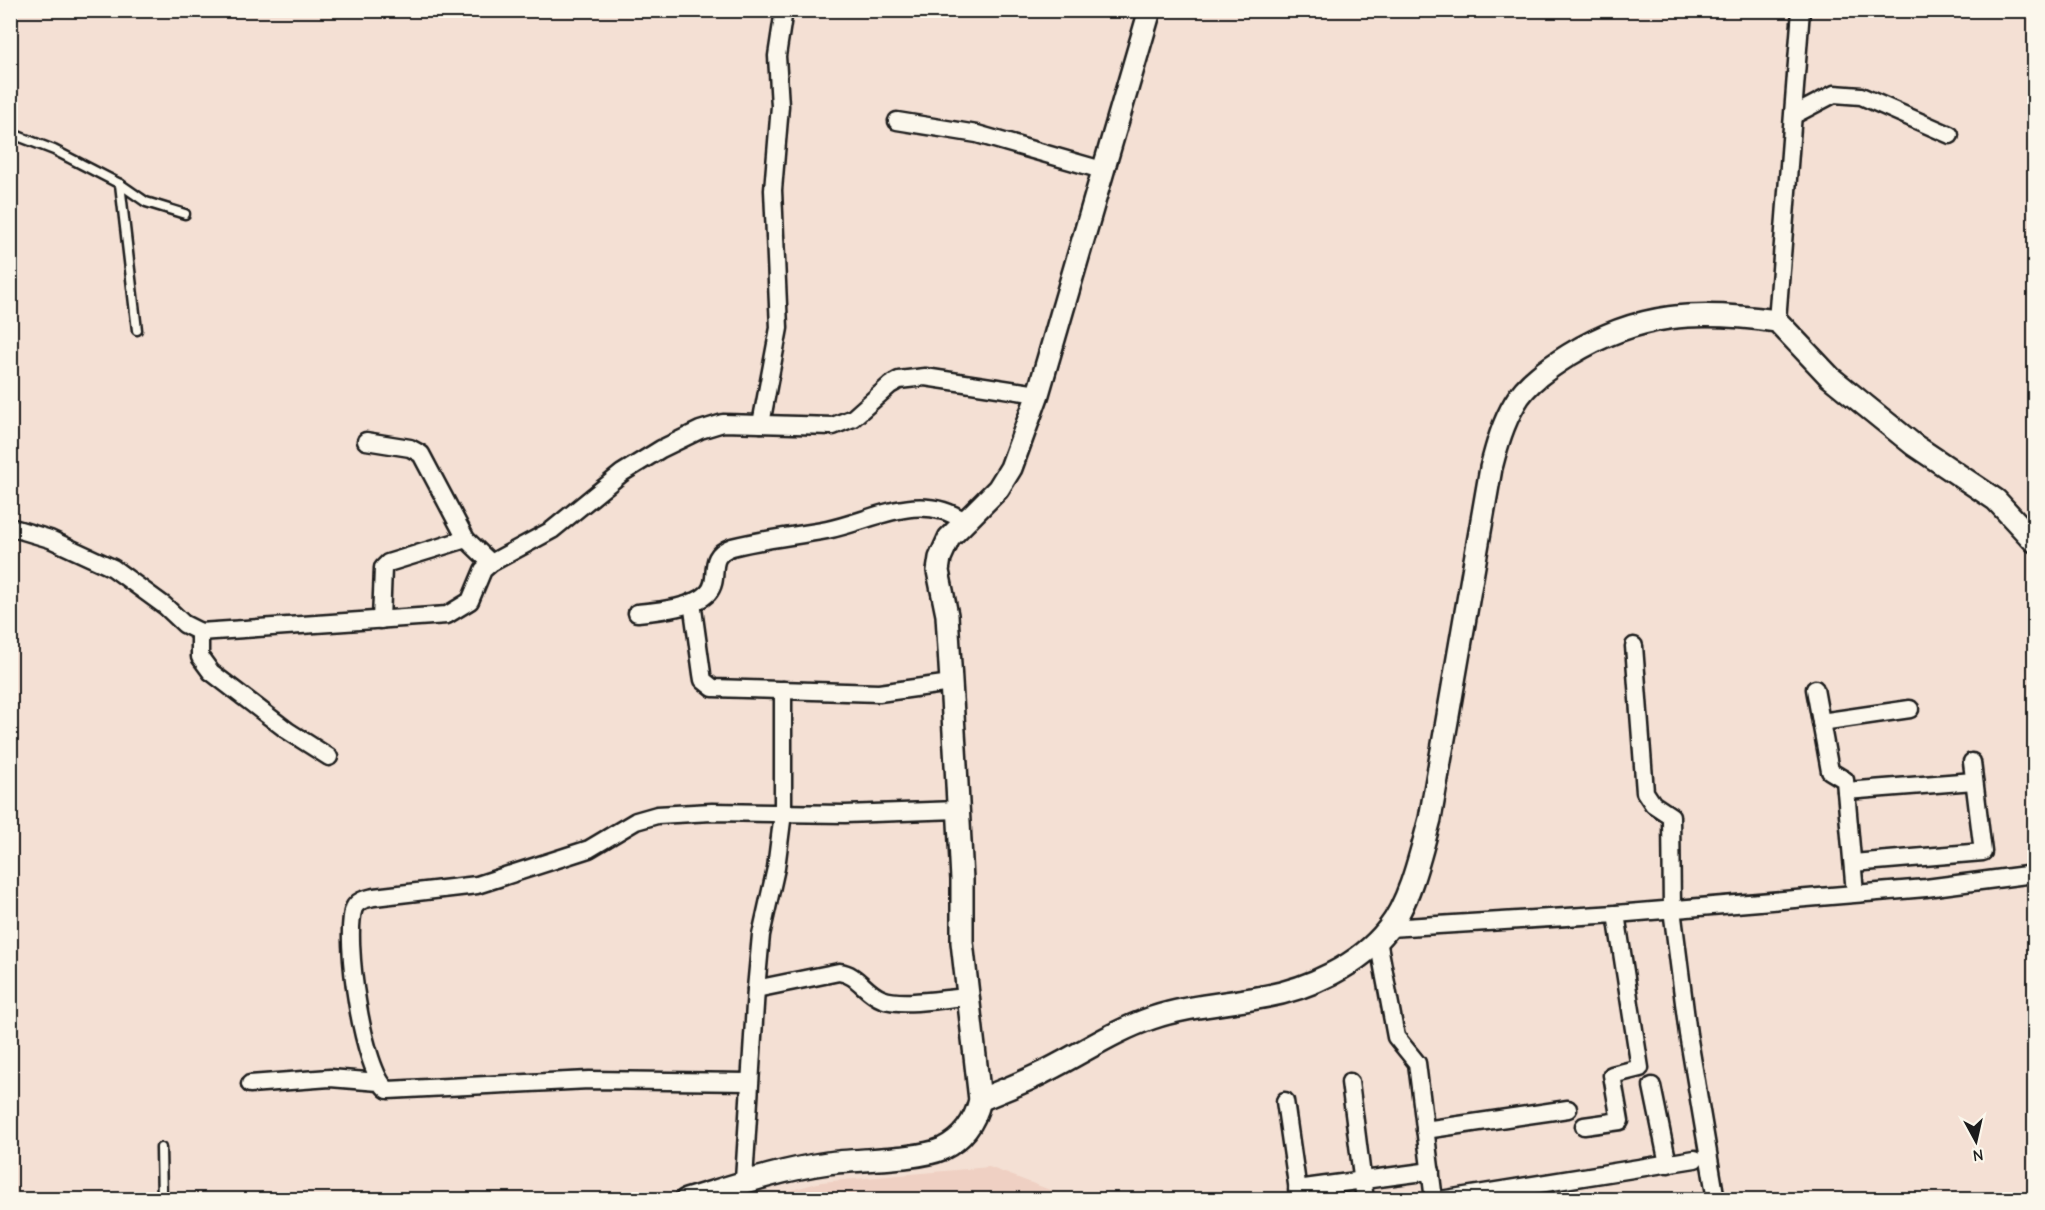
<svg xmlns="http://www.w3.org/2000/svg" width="2045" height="1210" viewBox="0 0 2045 1210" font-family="'Comic Neue',sans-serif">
<rect width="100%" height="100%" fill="#f4e0d4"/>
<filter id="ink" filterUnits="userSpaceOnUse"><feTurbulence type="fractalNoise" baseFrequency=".0167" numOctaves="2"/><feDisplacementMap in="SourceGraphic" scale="12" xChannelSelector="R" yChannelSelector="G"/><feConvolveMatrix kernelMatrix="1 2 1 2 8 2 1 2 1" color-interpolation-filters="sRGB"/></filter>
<g filter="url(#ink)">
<path fill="#efd0c3" d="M989 1167 1074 1199H759L821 1182Z"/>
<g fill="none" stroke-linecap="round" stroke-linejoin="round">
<g stroke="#1c1c1c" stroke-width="13">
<g id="service">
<path d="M10 133 54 150 120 184 137 330"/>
<path d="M120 184 146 202 185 214"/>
<path d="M161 1148 162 1200"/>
</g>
</g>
<g stroke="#1c1c1c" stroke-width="21">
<g id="minor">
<path d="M1794 115 1834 94 1861 96 1950 135"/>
<path d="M897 121 977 134 1102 170"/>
<path d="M1777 321 1801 10"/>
<path d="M761 424 779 328 773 190 780 106 777 56 784 10"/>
<path d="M366 441 410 448 421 454 466 539 491 563"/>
<path d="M10 527 50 539 113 568 165 606 184 624 200 632 447 615 470 601 483 570 491 563 552 530 622 473 661 449 700 430 723 423 833 426 853 418 890 385 899 380 925 377 1038 394"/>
<path d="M692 602 702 674 703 680 713 688 879 693 951 683"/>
<path d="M637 613C657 611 694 608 708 593 722 577 704 557 732 547 763 539 795 536 827 530 872 521 919 490 964 521"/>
<path d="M381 620 383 568 388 563 466 539"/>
<path d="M200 632V657L211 672 288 731 329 757"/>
<path d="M1634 646 1645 792 1653 804 1671 816 1672 909 1688 1034 1716 1200"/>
<path d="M1815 689 1830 771 1845 780 1855 893"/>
<path d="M783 690V813L776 868 761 935 756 989 839 972C858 974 865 993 882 999 903 1007 945 998 968 997"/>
<path d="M1821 722 1910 709"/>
<path d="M1846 791 1974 781"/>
<path d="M1853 863 1983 852 1972 762"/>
<path d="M1389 928 1616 914 1926 888 2034 874"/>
<path d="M1378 940 1396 1037 1417 1063 1434 1200"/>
<path d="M749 1082 589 1080 388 1090C363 1074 343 937 354 908 358 900 366 899 374 897L477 885 589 849 636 821 657 815 712 812 845 814 958 810"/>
<path d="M1350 1082 1365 1200"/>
<path d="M250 1084 330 1078 379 1082"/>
<path d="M1652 1086 1668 1164"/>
<path d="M1285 1101 1299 1198"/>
<path d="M1584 1126 1620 1121 1612 1075 1640 1068 1616 914"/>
<path d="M1425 1130 1568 1109"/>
<path d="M744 1180 756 989"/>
<path d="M1297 1189 1431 1171"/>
<path d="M1440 1200 1695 1159"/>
</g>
</g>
<g stroke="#1c1c1c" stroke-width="26">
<g id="tertiary">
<path d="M980 1100C1001 1091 1022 1083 1042 1073 1079 1055 1113 1031 1152 1018 1187 1006 1226 1004 1263 997 1308 989 1359 966 1388 929 1410 902 1421 852 1430 819L1491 468C1497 445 1503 423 1515 403 1526 383 1550 367 1569 355 1639 312 1698 310 1777 321L1830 377 1914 445 1996 500 2034 541"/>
<path d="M686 1200C733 1186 779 1170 828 1163 858 1159 917 1160 942 1149 963 1139 975 1121 980 1100L962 942V880L956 765 947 615 938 571 940 558 949 538 998 489 1011 468 1038 394 1150 10"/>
</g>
</g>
<use href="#service" stroke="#fbf7ec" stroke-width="8"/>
<use href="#minor" stroke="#fbf7ec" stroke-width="16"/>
<use href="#tertiary" stroke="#fbf7ec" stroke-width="21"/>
</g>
</g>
<rect width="2045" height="1210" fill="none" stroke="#fbf7ec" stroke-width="36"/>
<rect x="18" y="18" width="2009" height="1174" fill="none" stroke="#1c1c1c" stroke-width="2" filter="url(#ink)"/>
<g transform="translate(1976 1141) rotate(172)" stroke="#fbf7ec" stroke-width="4.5" paint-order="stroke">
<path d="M0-4.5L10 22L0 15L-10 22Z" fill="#1c1c1c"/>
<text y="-9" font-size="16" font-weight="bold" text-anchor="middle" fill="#1c1c1c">N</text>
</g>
</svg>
